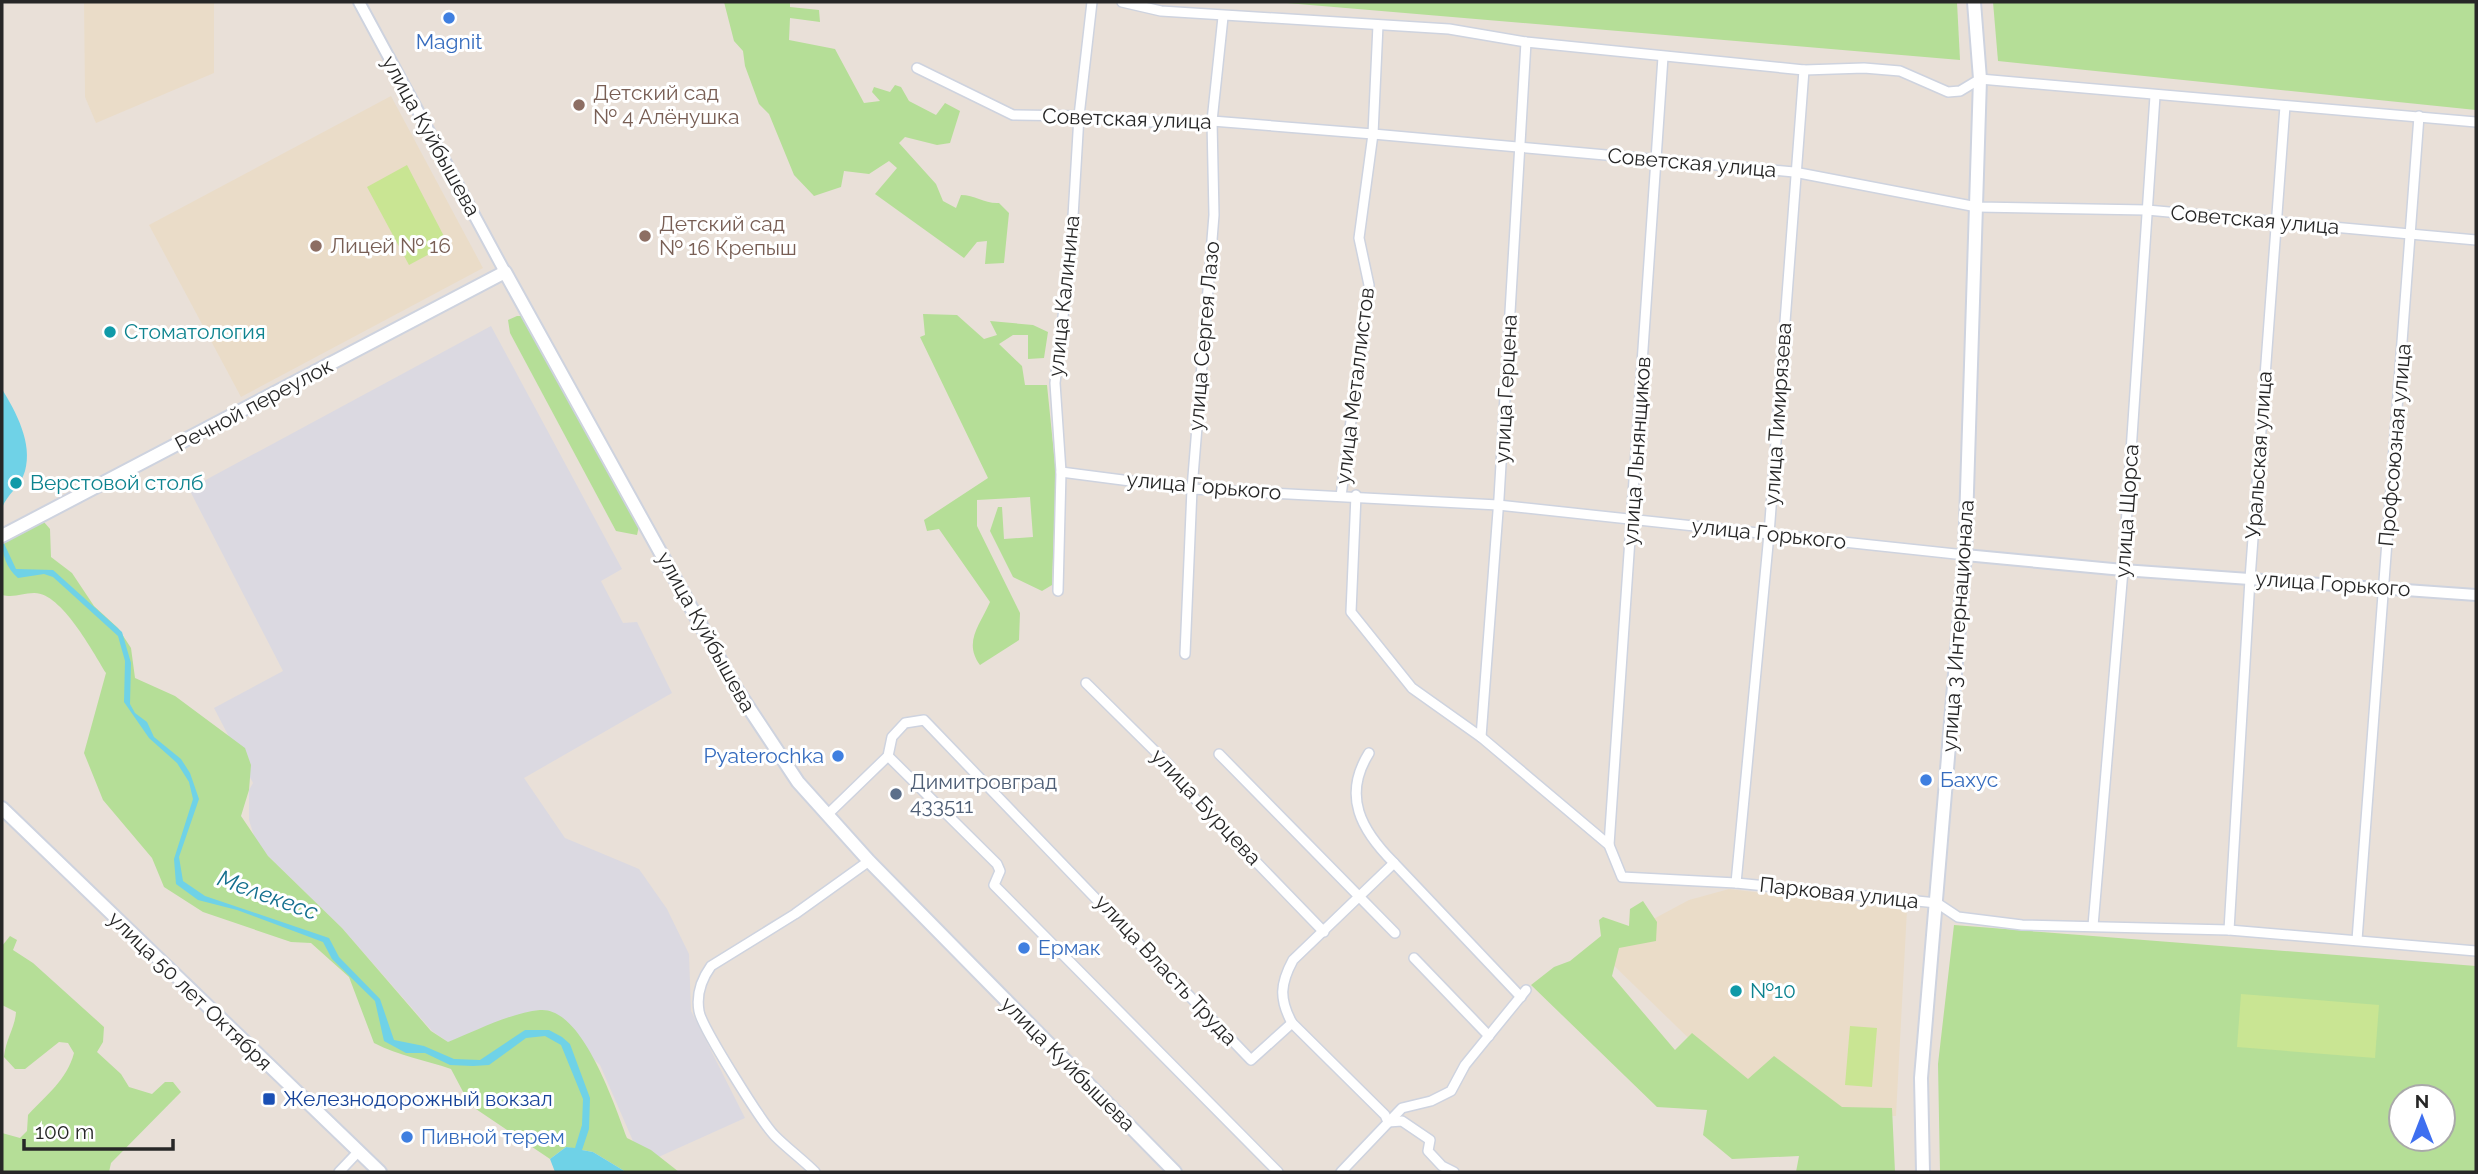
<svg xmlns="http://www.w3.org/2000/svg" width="2478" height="1174" viewBox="0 0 2478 1174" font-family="Raleway,sans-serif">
<rect width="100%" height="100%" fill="#e9e0d8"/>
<path fill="#dbd9e1" d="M491 326 622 569 601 581 623 623 637 622 672 693 524 778 565 838 639 869 667 909 689 954 691 1011 745 1118 643 1164 600 1065 540 1010 448 1042 432 1031 342 928 268 856 255 839 249 820V790L253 783 214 708 283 671 189 489Z"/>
<g fill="#eadcc8">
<path d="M84 2H214V73L96 123 85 97Z"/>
<path d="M391 96 483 268 241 397 149 225Z"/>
<path d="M1729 889 1907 910 1896 1116 1835 1114 1744 1092 1603 955 1631 931 1689 900Z"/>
</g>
<g fill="#b5de97" fill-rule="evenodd">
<path d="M724 2H790V7L819 10 820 22 790 18 789 40 835 49 864 103 880 101 872 92 874 87 890 92 895 85 901 87 909 101 936 115 945 103 960 111 950 143 937 145 905 137 899 143 936 184 943 201 956 208 961 195C975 195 985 204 999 203L1009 213 1004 263 985 264 987 241 977 242 964 258 875 194 897 168 889 161 869 174 844 171 841 187 814 196 794 175 769 114 759 104 745 66 743 51 734 41Z"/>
<path d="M1275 2H1957L1960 60Z"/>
<path d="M1993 2H2476V110L1998 61Z"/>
<path d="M923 314 957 315 984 339 997 335 990 321 1033 325 1048 332 1044 358 1028 359V335H1013L999 344 1022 366 1025 385H1047L1056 474 1052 585 1042 591 1013 577 990 531 998 507H1002L1004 539 1033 537 1030 497 977 500V526L1020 613 1019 640 980 665C963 642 980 625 990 602L939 529 927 531 924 520 988 478 920 337 925 335Z"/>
<path d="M517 316H521L639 526 637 535 616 531 510 333 508 320Z"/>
<path d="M44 522 50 529 51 557 72 573 94 606 118 628 131 648 135 678 175 696 245 748 251 765 249 790 241 816 268 856 342 928 431 1031 448 1042C476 1031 510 1013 540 1010 582 1006 615 1106 627 1138L651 1150 679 1172H626L593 1152 566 1147 550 1159 470 1105 451 1069C425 1060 399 1056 374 1043L349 977 311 943 291 942 203 912 164 887 152 858 103 800 84 753 106 673C93 652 61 592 34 593 22 593 15 598 2 595V538Z"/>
<path d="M1643 901 1657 922 1656 941 1619 948 1612 976 1675 1050 1692 1033 1748 1079 1774 1056 1842 1107 1892 1108 1895 1172H1796L1799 1156 1732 1159 1703 1135 1707 1110 1657 1107 1531 985 1554 967 1570 961 1601 936 1599 920 1603 917 1629 926 1630 909Z"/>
<path d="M1954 925 2476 966V1172H1940L1938 1064ZM2401 1097H2443V1139H2401Z"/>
<path d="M10 936 17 940 13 950 33 963 104 1027 103 1042 97 1052 121 1074 129 1087 152 1094 165 1082H173L181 1092 111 1163 109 1172H2V1133L20 1138 27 1131 28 1115C46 1095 67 1080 74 1053L68 1043 59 1042 25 1069H15L4 1057C6 1038 15 1028 16 1012L2 1005V946Z"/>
</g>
<g fill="#c9e593">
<path d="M407 165 448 244 409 265 367 187Z"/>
<path d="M2241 994 2379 1005 2375 1058 2237 1047Z"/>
<path d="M1850 1026 1877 1028 1872 1087 1845 1085Z"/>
</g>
<g fill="#6fd2e7">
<path d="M2 389C16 412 33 443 25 471 21 486 7 494 2 508Z"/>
<path d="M2 539 16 569 53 570 122 632 131 663 130 704 135 713 147 722 154 737 181 759 190 773 199 799 179 857 183 881 205 896 329 938 339 957 380 999 394 1040 424 1046 454 1059 480 1060 525 1030H549L562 1037 570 1044 590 1098 589 1129 582 1150 593 1152 626 1172H555L550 1159 566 1147 575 1148 582 1125 583 1099 561 1045 545 1036 526 1038 489 1065 473 1066 450 1065 425 1053H406L384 1041 375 1001 332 959 323 942 237 910 198 900 176 884 174 859 193 799 189 782 177 763 149 738 124 702 125 661 118 636 53 577 44 574 18 578C6 568 2 554 2 539Z"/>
</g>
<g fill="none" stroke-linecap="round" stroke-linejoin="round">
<g stroke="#ced3df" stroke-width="12">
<g id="minor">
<path d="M1122 2 1161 11 1449 29 1526 42 1804 70 1864 68 1900 71 1948 92 1960 91 1980 79 2476 122"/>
<path d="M917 68 1013 115 1079 116 1147 122 1212 121 1373 134 1794 172 1977 207 2147 210 2476 240"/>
<path d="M1061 472 1192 489 1498 505 1965 555"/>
<path d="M1356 495 1351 612 1412 688 1481 737 1609 845 1622 877 1736 883 1937 903 1958 917 2022 925 2229 930 2476 951"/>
<path d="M1341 496 1369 285 1359 238 1373 134 1378 25"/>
<path d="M1058 591 1061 472 1055 383 1071 250 1079 116 1092 2"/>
<path d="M1185 654 1192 489 1214 215 1212 121 1223 17"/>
<path d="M1086 683 1170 766 1173 776 1324 932"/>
<path d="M1481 737 1499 498 1526 42"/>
<path d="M1369 753C1342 796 1361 830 1394 863"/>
<path d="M1219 754 1395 933"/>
<path d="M888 756 997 864 1000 871 994 885 1278 1172"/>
<path d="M827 815 888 756 892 737 905 723 924 720 1251 1060 1292 1023 1385 1115 1388 1122 1402 1121 1430 1140 1428 1151 1442 1166 1454 1172"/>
<path d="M1609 845 1663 57"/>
<path d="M1736 883 1769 534 1804 70"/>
<path d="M2093 926 2123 570 2155 96"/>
<path d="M2229 930 2250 579 2285 106"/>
<path d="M2357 940 2419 116"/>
<path d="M1414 958 1489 1036"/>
<path d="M1292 1023C1279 999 1280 984 1293 960L1394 863 1521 997"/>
<path d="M339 1172 358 1152"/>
<path d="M815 1172C802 1159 788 1149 775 1136 762 1123 701 1026 699 1011 696 994 701 980 711 966L795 914 869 861"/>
<path d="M1341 1172 1402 1108 1431 1101 1451 1091 1465 1065 1526 990"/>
</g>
</g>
<g stroke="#ced3df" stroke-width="14">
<g id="tertiary">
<path d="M359 2 505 272"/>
<path d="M1965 555 2123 570 2476 595"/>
</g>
</g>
<g stroke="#ced3df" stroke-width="16">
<g id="secondary">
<path d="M2 536 505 272 735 687 798 782 869 861 1175 1172"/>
<path d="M2 808 380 1172"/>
<path d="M1923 1172 1921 1078 1965 555 1980 79 1974 2"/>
</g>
</g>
<use href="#minor" stroke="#fff" stroke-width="9"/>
<use href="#tertiary" stroke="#fff" stroke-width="10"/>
<use href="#secondary" stroke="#fff" stroke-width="12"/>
</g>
<g fill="#3f7fe0" stroke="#fff" stroke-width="2.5">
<circle cx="449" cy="18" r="7"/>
<circle cx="838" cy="756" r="7"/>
<circle cx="1926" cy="780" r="7"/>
<circle cx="1024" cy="948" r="7"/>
<circle cx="407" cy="1137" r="7"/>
</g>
<g fill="#8d6e63" stroke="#fff" stroke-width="2.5">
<circle cx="579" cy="105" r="7"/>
<circle cx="645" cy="236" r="7"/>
<circle cx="316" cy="246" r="7"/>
</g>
<g fill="#0f9aa8" stroke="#fff" stroke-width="2.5">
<circle cx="110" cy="332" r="7"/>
<circle cx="16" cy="483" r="7"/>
<circle cx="1736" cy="991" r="7"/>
</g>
<circle fill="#5c6f8a" stroke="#fff" stroke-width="2.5" cx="896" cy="794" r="7"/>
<rect fill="#1a4fb4" stroke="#fff" stroke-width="2.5" x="262" y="1092" width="14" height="14" rx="3.5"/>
<g text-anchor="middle" stroke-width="6" stroke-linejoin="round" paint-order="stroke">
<g font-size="21" fill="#366cbe" stroke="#fff" text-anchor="start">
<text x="449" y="49" text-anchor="middle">Magnit</text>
<text x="824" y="763" text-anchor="end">Pyaterochka</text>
<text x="1940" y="787">Бахус</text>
<text x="1038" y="955">Ермак</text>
<text x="421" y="1144">Пивной терем</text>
</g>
<g font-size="21" fill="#785e54" stroke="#fff" text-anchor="start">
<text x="593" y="100">Детский сад<tspan x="593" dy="24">№ 4 Алёнушка</tspan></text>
<text x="659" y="231">Детский сад<tspan x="659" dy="24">№ 16 Крепыш</tspan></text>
<text x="330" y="253">Лицей № 16</text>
</g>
<g font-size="21" fill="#272727" stroke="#fff">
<text transform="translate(1127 119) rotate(2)" y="7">Советская улица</text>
<text transform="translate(431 136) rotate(61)" y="7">улица Куйбышева</text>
<text transform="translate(1692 163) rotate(5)" y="7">Советская улица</text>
<text transform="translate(2255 220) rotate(5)" y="7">Советская улица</text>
<text transform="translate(1064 296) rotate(-84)" y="7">улица Калинина</text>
<text transform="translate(1204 336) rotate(-85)" y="7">улица Сергея Лазо</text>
<text transform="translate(1355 386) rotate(-83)" y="7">улица Металлистов</text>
<text transform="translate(1506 389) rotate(-87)" y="7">улица Герцена</text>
<text transform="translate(254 405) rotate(-28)" y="7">Речной переулок</text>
<text transform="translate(1778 414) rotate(-86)" y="7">улица Тимирязева</text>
<text transform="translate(2395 445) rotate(-85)" y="7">Профсоюзная улица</text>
<text transform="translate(1637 451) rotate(-86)" y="7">улица Льнянщиков</text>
<text transform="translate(2259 455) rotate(-86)" y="7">Уральская улица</text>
<text transform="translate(1204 486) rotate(5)" y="7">улица Горького</text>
<text transform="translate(2127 511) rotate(-86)" y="7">улица Щорса</text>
<text transform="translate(1769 534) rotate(6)" y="7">улица Горького</text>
<text transform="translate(2333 584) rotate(4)" y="7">улица Горького</text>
<text transform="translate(1958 626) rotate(-86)" y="7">улица 3 Интернационала</text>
<text transform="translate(706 632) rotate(61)" y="7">улица Куйбышева</text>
<text transform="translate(1206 807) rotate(47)" y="7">улица Бурцева</text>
<text transform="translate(1839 893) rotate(6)" y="7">Парковая улица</text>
<text transform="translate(1166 970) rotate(47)" y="7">улица Власть Труда</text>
<text transform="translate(190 991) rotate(44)" y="7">улица 50 лет Октября</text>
<text transform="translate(1068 1064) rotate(45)" y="7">улица Куйбышева</text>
</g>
<g font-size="21" fill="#0d838f" stroke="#fff" text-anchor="start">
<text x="124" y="339">Стоматология</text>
<text x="30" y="490">Верстовой столб</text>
<text x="1750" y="998">№10</text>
</g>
<g font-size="21" fill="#4e5e75" stroke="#fff" text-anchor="start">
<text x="910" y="789">Димитровград<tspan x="910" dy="24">433511</tspan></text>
</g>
<g font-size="21" fill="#164399" stroke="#fff" text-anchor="start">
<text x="283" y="1106">Железнодорожный вокзал</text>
</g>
<g font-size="23" font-style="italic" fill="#136f8e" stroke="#fff">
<text transform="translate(268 895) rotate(20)" y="8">Мелекесс</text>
</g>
</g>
<rect width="2478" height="1174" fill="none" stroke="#272727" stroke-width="7"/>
<g transform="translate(2422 1118)"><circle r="33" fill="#ffffff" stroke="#a9a9a9" stroke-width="2"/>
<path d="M0-5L12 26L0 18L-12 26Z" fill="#3e6ff0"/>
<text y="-10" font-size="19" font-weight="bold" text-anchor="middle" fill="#272727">N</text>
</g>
<path d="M24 1139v10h149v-10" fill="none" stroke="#272727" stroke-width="3.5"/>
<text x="35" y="1139" font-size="21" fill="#272727" stroke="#ffffff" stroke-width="5" paint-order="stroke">100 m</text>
</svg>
